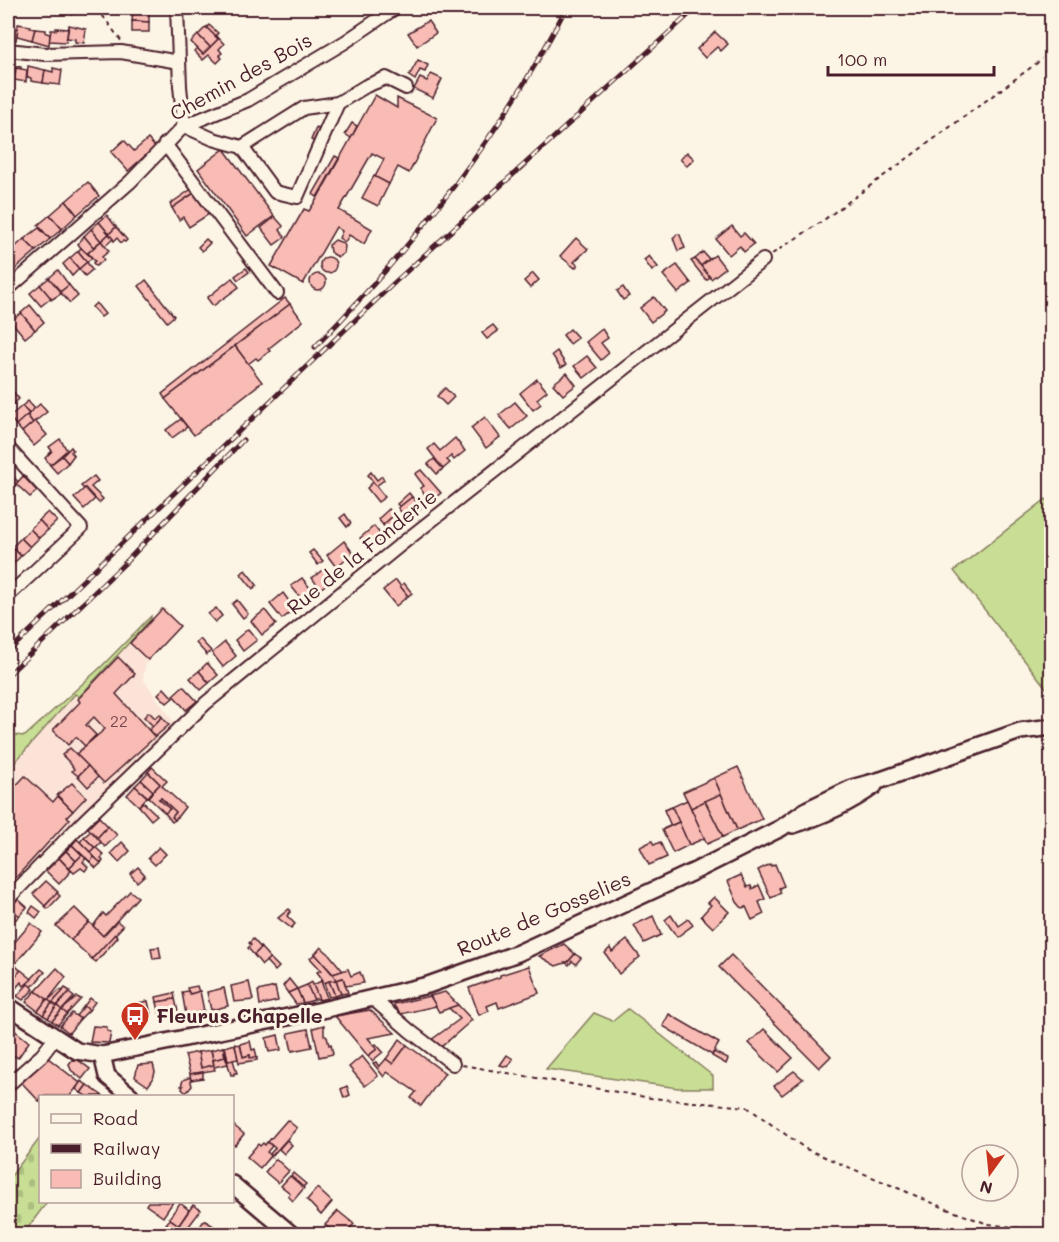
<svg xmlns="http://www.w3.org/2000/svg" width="1059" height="1242" viewBox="0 0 1059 1242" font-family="Mali,sans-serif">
<defs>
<pattern id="cemetery-stones" width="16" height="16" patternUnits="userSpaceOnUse" patternTransform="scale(1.5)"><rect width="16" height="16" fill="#c7de94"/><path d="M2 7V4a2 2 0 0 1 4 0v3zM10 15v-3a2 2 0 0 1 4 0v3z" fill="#acbe80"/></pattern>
</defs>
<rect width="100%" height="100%" fill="#fcf5e5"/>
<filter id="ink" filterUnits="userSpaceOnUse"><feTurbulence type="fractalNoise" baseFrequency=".0167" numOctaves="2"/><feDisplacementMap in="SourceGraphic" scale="12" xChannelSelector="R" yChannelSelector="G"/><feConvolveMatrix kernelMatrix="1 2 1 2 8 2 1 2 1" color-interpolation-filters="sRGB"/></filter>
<g filter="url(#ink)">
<path fill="#fbe4d7" d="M166 608 178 624 146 664 143 679 177 726 8 894V770L75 693 80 697 151 619Z"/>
<g fill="#c7de94" stroke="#887e60" stroke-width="1.5">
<path d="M1046 499 1052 506 1051 694 954 571Z"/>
<path d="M151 616V619L79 697 75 694 8 770V742L13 735 25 736 102 666Z"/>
<path d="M628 1009 713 1076V1088H678L546 1069 594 1013 613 1021Z"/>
</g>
<path fill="url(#cemetery-stones)" stroke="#887e60" stroke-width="1.5" d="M40 1138V1202H47L27 1229 36 1234H8V1180Z"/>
<g fill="#f8bcb5" stroke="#4a1f2b" stroke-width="1.5">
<path d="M133 11H149V22L132 21Z"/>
<path d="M132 21 149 22V32H132Z"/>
<path d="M428 21 436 33 417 46 408 33Z"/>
<path d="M8 24 18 28 16 40 8 38Z"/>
<path d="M18 24 30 26V28L35 29 32 40 17 36Z"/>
<path d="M69 25 86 29 84 43 75 42V39L67 38Z"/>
<path d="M209 25 218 33 216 35 224 44 219 49 222 53 219 55 222 58 217 63 209 55 203 60 194 51 197 48 203 54 218 39 206 28Z"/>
<path d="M206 27 218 39 210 47 198 35Z"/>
<path d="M56 28 68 29 66 42 49 41 51 30H56Z"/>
<path d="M35 29 46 30V33L50 34 49 45 32 40Z"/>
<path d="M715 32 728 44 721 51 717 47 705 58 697 49Z"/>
<path d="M198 35 210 47 203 54 191 42Z"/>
<path d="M418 60 428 65 425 72 420 70 415 80 409 76Z"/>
<path d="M12 65 21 67V69L16 68 14 80H12L13 76H10Z"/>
<path d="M28 66 45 70 43 83 31 81V78L27 77Z"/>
<path d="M16 68 27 70 26 82 14 80Z"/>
<path d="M53 68 62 70 60 85 43 83 45 70 53 72Z"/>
<path d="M431 74 442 79 433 98 414 89 420 78 427 81Z"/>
<path d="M375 95 397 108V98L437 118 409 173 398 167 389 184 375 177 384 159 372 153 339 210 372 229 364 244 349 235 345 242 339 238 342 231 336 227 303 284 271 266 304 209 309 211 318 197Z"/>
<path d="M352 123 357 126 351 138 345 134Z"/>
<path d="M316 128 321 130 315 142 311 140Z"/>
<path d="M148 139 155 147 128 171 111 152 124 140 134 151Z"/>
<path d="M224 149 274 216 247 236 198 169Z"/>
<path d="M687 152 694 159 687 166 680 159Z"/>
<path d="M335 156 339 158 317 197 313 194Z"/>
<path d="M374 176 389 184 378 206 362 198Z"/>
<path d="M88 182 99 196 77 215 66 201Z"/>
<path d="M193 188 195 192 172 208 170 204Z"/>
<path d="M196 192 209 214 189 227 183 217 179 220 172 208Z"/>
<path d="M66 201 77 215 62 229 50 215Z"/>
<path d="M50 215 62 229 50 239 38 225Z"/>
<path d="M107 215 116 227 109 234 99 222Z"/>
<path d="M275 217 283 226 280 230 285 237 274 245 261 228Z"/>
<path d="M99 222 109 234 101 241 91 229Z"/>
<path d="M732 226 740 236 744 233 754 244 744 252 740 246 729 255 716 239Z"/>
<path d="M116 227 127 240 125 242 123 241 121 243 117 238 114 241 109 234Z"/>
<path d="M39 228 50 239 36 251 24 239Z"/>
<path d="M91 229 101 241 93 247 84 236Z"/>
<path d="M109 234 113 239 105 246 101 241Z"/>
<path d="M677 234 680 235 685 248 678 251 673 238Z"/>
<path d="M84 236 94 248 86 254 78 244Z"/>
<path d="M576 238 588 249 574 262 578 265 575 268 560 256Z"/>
<path d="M24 239 36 251 13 271 8 264V243L13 249Z"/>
<path d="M206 239 210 243 202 251 198 247Z"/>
<path d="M335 240 343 243 345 246 344 253 338 257 330 252 329 245Z"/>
<path d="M101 241 109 251 102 257 104 260 96 266 93 263 95 261 88 253Z"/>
<path d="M81 248 92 258 87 262 78 251Z"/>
<path d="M78 251 87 262 79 269 70 258Z"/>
<path d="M703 252 709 259 701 266 695 259Z"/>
<path d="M715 255 725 268 711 279 701 266Z"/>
<path d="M649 256 658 267 652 271 644 260Z"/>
<circle cx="328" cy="265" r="8"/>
<path d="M70 258 79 269 72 276 63 264Z"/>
<path d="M695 259 710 277 706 280 691 261Z"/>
<path d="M87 262 92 270 85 276 79 269Z"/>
<path d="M677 265 691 283 678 293 663 275Z"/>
<path d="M246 268 249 272 238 280 235 276Z"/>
<path d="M58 270 69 285 60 292 49 278Z"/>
<path d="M533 273 539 280 530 288 524 281Z"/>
<circle cx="318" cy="282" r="8"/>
<path d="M49 278 62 293 51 300 40 285Z"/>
<path d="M232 278 239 287 213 306 207 298Z"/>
<path d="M146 280 174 316 167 322 139 286Z"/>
<path d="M40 285 51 298 41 306 30 293Z"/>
<path d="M69 285 78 296 70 303 60 292Z"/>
<path d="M623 287 629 296 623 300 617 291Z"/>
<path d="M654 297 665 311 651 322 640 308Z"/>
<path d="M285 298 290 304 165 399 162 394Z"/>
<path d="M96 303 105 314 101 317 92 307Z"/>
<path d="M290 304 303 321 268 349 270 351 258 360 256 358 248 364 235 346Z"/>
<path d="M30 305 44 322 35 330 21 313Z"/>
<path d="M21 313 35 330 25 338 11 321Z"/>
<path d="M493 325 498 331 487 339 482 333Z"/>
<path d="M570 329 578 338 570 344 563 335Z"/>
<path d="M602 329 608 338 601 343 609 353 601 360 586 342Z"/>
<path d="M235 346 262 382 194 435 165 399Z"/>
<path d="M557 351 566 365 561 368 552 355Z"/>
<path d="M587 356 597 368 584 378 574 366Z"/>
<path d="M567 373 576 385 563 395 553 384Z"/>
<path d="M537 379 547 391 537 399 541 404 533 410 520 393Z"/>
<path d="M8 385 19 399 8 409Z"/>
<path d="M445 388 454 397 446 405 437 396Z"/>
<path d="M28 401 35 409 29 414 22 406Z"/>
<path d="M515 402 527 416 511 429 499 415Z"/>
<path d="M40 404 47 412 33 423 27 415Z"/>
<path d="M22 406 29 414 16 425 9 417Z"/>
<path d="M27 415 33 423 22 432 16 425Z"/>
<path d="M485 417 500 437 486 448 471 428Z"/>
<path d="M181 419 187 427 172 438 166 430Z"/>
<path d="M35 421 47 435 34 446 22 432Z"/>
<path d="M455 438 465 451 454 460 451 456 447 460 450 463 443 469 428 449 434 444 440 451Z"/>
<path d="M60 439 67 450 50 465 45 458 52 451 49 447Z"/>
<path d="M71 447 73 450 71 452 74 455 68 463 62 456Z"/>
<path d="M62 456 68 463 57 473 50 465Z"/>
<path d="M434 459 443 469 437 474 428 464Z"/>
<path d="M8 470 18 482 8 492Z"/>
<path d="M421 470 441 493 430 502 420 488 424 486 415 474Z"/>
<path d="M371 472 377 480 382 476 384 480 376 486 368 475Z"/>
<path d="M23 476 37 491 30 497 16 484Z"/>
<path d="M94 476 98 481 91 487 103 499 99 503 85 488 84 489 81 486Z"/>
<path d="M373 482 385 497 378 502 367 488Z"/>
<path d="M85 488 95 499 84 509 74 498Z"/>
<path d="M409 493 412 497 400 507 397 504Z"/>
<path d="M412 497 422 508 407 520 398 508Z"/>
<path d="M389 509 394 515 383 525 378 519Z"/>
<path d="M48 512 57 521 48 530 39 520Z"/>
<path d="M345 514 351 523 347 527 340 518Z"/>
<path d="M394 515 401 525 390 534 383 525Z"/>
<path d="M39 520 48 530 39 538 30 529Z"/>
<path d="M374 526 384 539 368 548 360 538Z"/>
<path d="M30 529 39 538 30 547 21 538Z"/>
<path d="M21 538 30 547 21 556 12 547Z"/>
<path d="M344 541 353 553 336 567 327 555Z"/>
<path d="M12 547 21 556 12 565 8 561V551Z"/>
<path d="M313 550 323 561 318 565 309 553Z"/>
<path d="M325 568 333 579 320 589 312 578Z"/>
<path d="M245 570 257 585 253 589 241 574Z"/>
<path d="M302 578 314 593 304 602 291 586Z"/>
<path d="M396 580 408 596 396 606 383 590Z"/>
<path d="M404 583 412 593 408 596 400 586Z"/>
<path d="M283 593 295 609 282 619 270 604Z"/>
<path d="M237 600 248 614 243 618 232 604Z"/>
<path d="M216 608 222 616 215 622 208 614Z"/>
<path d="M162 609 180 626 148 660 130 643Z"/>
<path d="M265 610 276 624 262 635 251 621Z"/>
<path d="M248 629 257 640 243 651 235 640Z"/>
<path d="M200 639 211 651 207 655 196 643Z"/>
<path d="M225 642 236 656 223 667 212 653Z"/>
<path d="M118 657 135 674 116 694 155 737 104 783 76 754 105 729 94 717 86 725 96 735 85 746 76 737 68 745 53 730 80 702 78 699Z"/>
<path d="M207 663 218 675 209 683 199 671Z"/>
<path d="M199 671 209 683 201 690 190 678Z"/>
<path d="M183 686 197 701 186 710 173 695Z"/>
<path d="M164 688 173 698 167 703 158 694Z"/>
<path d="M149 712 155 718 160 714 162 717 153 726 144 717Z"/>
<path d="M162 717 169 725 155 737 149 730Z"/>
<path d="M70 748 88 766 78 776 72 771 74 769 70 763 62 755Z"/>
<path d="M88 766 98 777 88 787 78 776Z"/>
<path d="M152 767 167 781 162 786 185 807 175 820 172 817 176 812 161 798 159 799 170 809 165 813 148 797 160 784 148 772Z"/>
<path d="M738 767 762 819 737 830 714 778Z"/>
<path d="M148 772 160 784 153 791 141 780Z"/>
<path d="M25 776 53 802 58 796 73 811 67 817 70 819 8 886V794Z"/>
<path d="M714 778 721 794 691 808 683 792Z"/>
<path d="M141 780 153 791 148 797 135 786Z"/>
<path d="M72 783 86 797 73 811 57 795Z"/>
<path d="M135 786 147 797 139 806 127 795Z"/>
<path d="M721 794 737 830 723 837 705 801Z"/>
<path d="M161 798 176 812 172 817 175 820 172 822 165 813 170 809 159 799Z"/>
<path d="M687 800 705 838 689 845 672 807Z"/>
<path d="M705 801 723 837 707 844 691 808Z"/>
<path d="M143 802 157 815 151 820 139 806Z"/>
<path d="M672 807 679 822 663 829 671 826 664 810Z"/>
<path d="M99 817 108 826 97 838 88 828Z"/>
<path d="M679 822 689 845 673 853 662 830Z"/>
<path d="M108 826 117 835 105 847 97 838Z"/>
<path d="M91 831 101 842 95 848 84 837Z"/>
<path d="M84 837 95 848 90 852 80 842Z"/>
<path d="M77 839 95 857 90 862 72 845Z"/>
<path d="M652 841 654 845 660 842 667 857 649 865 640 847Z"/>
<path d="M122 842 130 851 119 862 111 853Z"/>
<path d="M72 845 82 855 76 861 66 851Z"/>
<path d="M95 847 104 855 101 858 103 861 101 864 90 852Z"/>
<path d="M159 847 166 854 155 865 148 858Z"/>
<path d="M66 851 76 861 69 868 59 858Z"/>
<path d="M82 855 90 862 86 858 83 862 88 867 85 871 81 868 74 873 69 868Z"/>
<path d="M94 857 101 863 96 868 90 862Z"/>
<path d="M59 858 71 871 59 884 46 871Z"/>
<path d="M770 864 771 866 775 864 784 886 779 888 781 893 771 898 758 870Z"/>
<path d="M138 867 145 875 137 882 130 874Z"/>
<path d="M741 875 747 887 751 886 752 889 759 885 765 899 759 902 764 914 752 920 746 907 742 908 737 902 728 881Z"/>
<path d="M46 881 58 892 45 906 33 894Z"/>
<path d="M130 891 138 897 103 936 93 926 103 913 106 916Z"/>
<path d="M57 893 60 896 48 909 45 906Z"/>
<path d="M714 897 729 912 713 928 701 916 711 905 708 903Z"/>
<path d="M18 899 27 907 19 916 10 907Z"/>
<path d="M33 906 41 912 36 918 29 912Z"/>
<path d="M10 907 19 916 11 924 8 921V910Z"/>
<path d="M75 908 89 922 71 940 56 926Z"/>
<path d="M289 909 291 911 287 916 295 924 291 928 278 918Z"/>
<path d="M671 915 678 926 688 919 693 925 677 937 665 920Z"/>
<path d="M653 916 661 935 644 943 634 925Z"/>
<path d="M117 921 123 926 92 959 71 940 89 922 103 936Z"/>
<path d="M31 923 42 932 8 972V950Z"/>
<path d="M115 934 118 937 96 962 92 959Z"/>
<path d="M253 939 261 948 254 955 248 948 251 945 249 943Z"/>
<path d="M627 940 640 957 619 974 605 953 610 948 612 952Z"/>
<path d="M564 944 575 954 568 962 556 966 539 956Z"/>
<path d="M159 947 161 958 153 959 151 948Z"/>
<path d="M321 947 329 954 343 971 333 974 315 954Z"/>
<path d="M261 948 270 958 262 965 254 955Z"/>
<path d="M315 954 335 977 336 980 324 983 321 981 323 980 317 972 321 970 310 958Z"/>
<path d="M575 954 581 958 576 964 572 961 569 965 565 962H568Z"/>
<path d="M731 955 831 1056 819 1068 719 967Z"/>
<path d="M270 958 279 967 275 971 266 961Z"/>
<path d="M16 966 21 971 9 983 8 976Z"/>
<path d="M529 966 539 993 499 1008 497 1002 487 1006 489 1011 479 1015 469 988 500 977V975Z"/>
<path d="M57 968 66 977 48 1000 36 991Z"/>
<path d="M41 969 45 972 32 987 26 984Z"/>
<path d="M348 969 351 976 360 972 364 983 346 986 343 978 336 980 333 974Z"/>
<path d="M21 970 32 979 24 986 21 982 16 988 9 983Z"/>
<path d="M343 978 348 993 341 994 336 980Z"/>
<path d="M289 979 297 989 288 993 283 986Z"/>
<path d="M336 980 341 994 335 996 329 981Z"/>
<path d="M321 981 327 998 319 1000 313 985Z"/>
<path d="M329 981 335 996 329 997 324 983Z"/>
<path d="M249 982 253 1000 234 1002 231 986Z"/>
<path d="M312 982 313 985 319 999H313L307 985Z"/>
<path d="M28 984 34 989 23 1000 17 996Z"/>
<path d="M307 985 314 1000 303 1003 297 989Z"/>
<path d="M197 986 199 992 190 994 188 991 187 988Z"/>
<path d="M275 987 278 1001 260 1005 258 991Z"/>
<path d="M65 988 70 991 57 1006 52 1003Z"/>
<path d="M224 988 228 1006 211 1010 207 992Z"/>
<path d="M297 989 303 1003 296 1004 288 993Z"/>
<path d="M60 990 63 991 52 1003 48 1000Z"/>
<path d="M35 991 47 999 38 1011 26 1002Z"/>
<path d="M188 991 190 994 200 991 204 1011 186 1015 182 992Z"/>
<path d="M445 992 458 1005 439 1012 430 996Z"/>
<path d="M69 993 74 997 62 1010 57 1006Z"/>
<path d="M174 993 175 999 157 1002 156 997Z"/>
<path d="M430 996 436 1006 401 1014 394 1006V1004Z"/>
<path d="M77 997 81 999 67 1014 62 1010Z"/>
<path d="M90 998 95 1002 89 1010 84 1006Z"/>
<path d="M47 999 52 1003 43 1015 38 1011Z"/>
<path d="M175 999 179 1016 161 1020 157 1002Z"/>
<path d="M148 1001 151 1015 144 1017 142 1009H139L138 1003Z"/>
<path d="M52 1003 57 1006 48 1018 43 1015Z"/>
<path d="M458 1005 472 1020 441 1047 431 1040 460 1019 449 1008Z"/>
<path d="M57 1006 62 1010 52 1021 48 1018Z"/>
<path d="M84 1006 89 1010 80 1019 76 1016Z"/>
<path d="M139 1009H142L145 1022 125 1025 123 1012Z"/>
<path d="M62 1010 67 1014 58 1025 52 1021Z"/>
<path d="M370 1010 395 1033 368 1038 377 1049 368 1056 335 1016Z"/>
<path d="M72 1013 80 1019 69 1033 60 1026Z"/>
<path d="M669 1014 719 1043 712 1055 663 1026Z"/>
<path d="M324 1025V1035L327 1037 329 1045 331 1044 333 1054 319 1057 313 1028Z"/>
<path d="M9 1026 29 1042 18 1058 8 1052Z"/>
<path d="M93 1026 107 1027V1031L111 1032 109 1043 90 1042Z"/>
<path d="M308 1029 312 1047 292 1051 288 1033Z"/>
<path d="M764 1029 793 1058 778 1072 749 1043Z"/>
<path d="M278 1035 281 1050 269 1052 266 1038Z"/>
<path d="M400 1039 407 1045 393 1064 386 1059Z"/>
<path d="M250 1041 252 1050 255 1049 257 1057 250 1058V1055L243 1057 240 1044Z"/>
<path d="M235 1044 238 1059 228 1061 225 1047Z"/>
<path d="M240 1044 243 1057 250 1055V1058L257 1057V1060L239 1063 235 1045Z"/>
<path d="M376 1044 383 1052 372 1061 368 1056 377 1049 374 1045Z"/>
<path d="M407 1045 445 1073 421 1106 411 1098 416 1092 387 1072 384 1077 373 1063 376 1062 379 1067 386 1059 393 1064Z"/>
<path d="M223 1047 225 1057 213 1060 211 1050Z"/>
<path d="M223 1047H225L228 1061 233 1060 237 1073H234V1075H231Z"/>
<path d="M211 1050 214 1065 201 1068 198 1052Z"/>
<path d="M198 1052 201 1068 214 1065 213 1060 225 1057 228 1064 214 1067 215 1070 190 1074 185 1055Z"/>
<path d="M714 1052 728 1059 726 1064 712 1056Z"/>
<path d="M507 1055 513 1059 508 1067 500 1065Z"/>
<path d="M362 1056 378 1076 365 1086 349 1067Z"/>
<path d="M43 1058H48L80 1083 70 1096H40V1102L22 1083Z"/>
<path d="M72 1060H78L90 1069 82 1079 71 1070 69 1064Z"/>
<path d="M153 1064 155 1072 153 1079 148 1086 135 1077 138 1065Z"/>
<path d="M794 1071 803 1079 782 1095 774 1086Z"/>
<path d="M203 1072V1078L191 1080 190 1074Z"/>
<path d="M190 1077 192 1086 186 1093 182 1089 183 1086H181L183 1080Z"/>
<path d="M81 1081 87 1085 81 1093 76 1089Z"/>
<path d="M87 1085 103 1096H86L81 1093Z"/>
<path d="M347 1086 350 1095 344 1098 341 1089Z"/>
<path d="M287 1120 297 1128 271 1157 270 1154 275 1148 268 1142Z"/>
<path d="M232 1124 244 1134 235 1145 232 1144Z"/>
<path d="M287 1140 292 1145 284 1154 279 1149Z"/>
<path d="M267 1142 272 1146 267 1152 271 1155 260 1168 247 1157 258 1144 260 1146 263 1143 265 1145Z"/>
<path d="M276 1159 289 1171 278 1183 265 1172Z"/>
<path d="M293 1173 306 1184 303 1187 291 1176Z"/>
<path d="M290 1176 304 1188 293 1201 288 1196 290 1193 281 1186Z"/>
<path d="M317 1188 332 1202 321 1215 307 1200Z"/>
<path d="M148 1202H173L163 1217 146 1205Z"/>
<path d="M180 1203 189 1210 179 1225 169 1218Z"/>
<path d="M193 1205 201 1210 186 1230 179 1225Z"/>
<path d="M338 1211 354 1224 345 1234H336L325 1225Z"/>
<path d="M170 1219 180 1226 177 1231 166 1224Z"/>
<path d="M204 1220 218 1229 219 1227 227 1232 225 1234H196Z"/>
</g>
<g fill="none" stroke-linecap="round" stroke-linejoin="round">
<g stroke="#4a1f2b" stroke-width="16">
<g id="minor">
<path d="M177 8 180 86 184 126"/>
<path d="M8 50 45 54 121 52 179 62"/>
<path d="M184 126 213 139 242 147 304 108 338 103 366 86 386 78 406 88"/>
<path d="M165 144 277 293"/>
<path d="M242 147 275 192 297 197 338 103"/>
<path d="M8 289 130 182 184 126 248 100 345 42 395 8"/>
<path d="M8 448 81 528 8 596"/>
<path d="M8 899 82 823 206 703 399 546 763 260"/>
<path d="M372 998 410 1031 453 1064"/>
<path d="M8 1085 42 1055 55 1038"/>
</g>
</g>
<g stroke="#4a1f2b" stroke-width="20">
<g id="major">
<path d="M793 825C823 816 849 804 874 786"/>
<path d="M8 1006 77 1051 102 1055 322 1010 428 985 518 953 697 870 781 828 808 809 852 788 881 780 1020 731 1052 727"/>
<path d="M102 1055 107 1076 131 1096"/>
<path d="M232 1184 291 1234"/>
</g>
</g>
<g stroke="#4a1f2b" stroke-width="2" stroke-dasharray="4.5 4.5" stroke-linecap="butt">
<path d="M36 8 44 11 71 15 82 8"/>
<path d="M97 8 122 42"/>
<path d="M772 254 821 222 1052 52"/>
<path d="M462 1065 651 1098 747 1107 806 1149 947 1209 988 1224 1052 1232"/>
</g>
<use href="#minor" stroke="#fcf5e5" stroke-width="12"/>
<use href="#major" stroke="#fcf5e5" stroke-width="15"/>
<g stroke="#4a1f2b" stroke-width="5">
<g id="rail">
<path d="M315 347C411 249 505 130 566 8"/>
<path d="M8 652 395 282 696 8"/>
<path d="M8 675 125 563 243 440"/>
</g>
</g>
<use href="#rail" stroke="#fcf5e5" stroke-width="3" stroke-dasharray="9" stroke-linecap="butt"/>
</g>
</g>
<defs>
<g id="bus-pin" transform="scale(1.5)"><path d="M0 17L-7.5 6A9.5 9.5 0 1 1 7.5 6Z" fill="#c8321e" stroke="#fcf5e5"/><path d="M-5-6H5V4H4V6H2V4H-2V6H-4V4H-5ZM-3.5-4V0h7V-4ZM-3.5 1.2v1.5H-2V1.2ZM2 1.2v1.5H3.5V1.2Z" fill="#fff"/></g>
</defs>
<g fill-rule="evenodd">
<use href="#bus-pin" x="135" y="1016"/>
</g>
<g text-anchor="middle" stroke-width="6" stroke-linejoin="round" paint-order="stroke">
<g font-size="16" fill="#76464e">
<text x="119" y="727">22</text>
</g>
<g font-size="20" fill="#4a1f2b" stroke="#fcf5e5">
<text transform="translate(241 77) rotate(-29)" y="7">Chemin des Bois</text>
<text transform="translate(362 552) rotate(-39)" y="7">Rue de la Fonderie</text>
<text transform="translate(544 914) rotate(-23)" y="7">Route de Gosselies</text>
</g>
<g font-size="20" font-weight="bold" fill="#4a1f2b" stroke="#fcf5e5" text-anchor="start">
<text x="156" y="1023">Fleurus Chapelle</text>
</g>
</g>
<rect width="1059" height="1242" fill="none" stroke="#fcf5e5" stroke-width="30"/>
<rect x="15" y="15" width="1029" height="1212" fill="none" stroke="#4a1f2b" stroke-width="2" filter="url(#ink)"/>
<rect x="39" y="1095" width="195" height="108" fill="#fcf5e5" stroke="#b59f9b" stroke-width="1.5"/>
<rect x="51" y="1114" width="30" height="9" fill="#fcf5e5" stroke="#b59f9b" stroke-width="1.5"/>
<text x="93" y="1125" font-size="18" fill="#4a1f2b">Road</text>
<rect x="51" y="1144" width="30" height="9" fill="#4a1f2b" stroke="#b59f9b" stroke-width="1.5"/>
<text x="93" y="1155" font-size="18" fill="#4a1f2b">Railway</text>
<rect x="51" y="1170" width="30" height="18" fill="#f8bcb5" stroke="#b59f9b" stroke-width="1.5"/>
<text x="93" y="1185" font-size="18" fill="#4a1f2b">Building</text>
<g transform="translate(990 1173) rotate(195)"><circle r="28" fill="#fcf5e5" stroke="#b59f9b" stroke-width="1.5"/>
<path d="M0-4.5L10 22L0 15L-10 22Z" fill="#c8321e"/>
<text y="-9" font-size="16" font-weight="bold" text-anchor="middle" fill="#4a1f2b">N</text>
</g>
<path d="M828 66v9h166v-9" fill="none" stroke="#4a1f2b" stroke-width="3"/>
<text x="837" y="66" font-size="18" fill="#4a1f2b" stroke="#fcf5e5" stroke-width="4.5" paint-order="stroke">100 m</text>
</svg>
